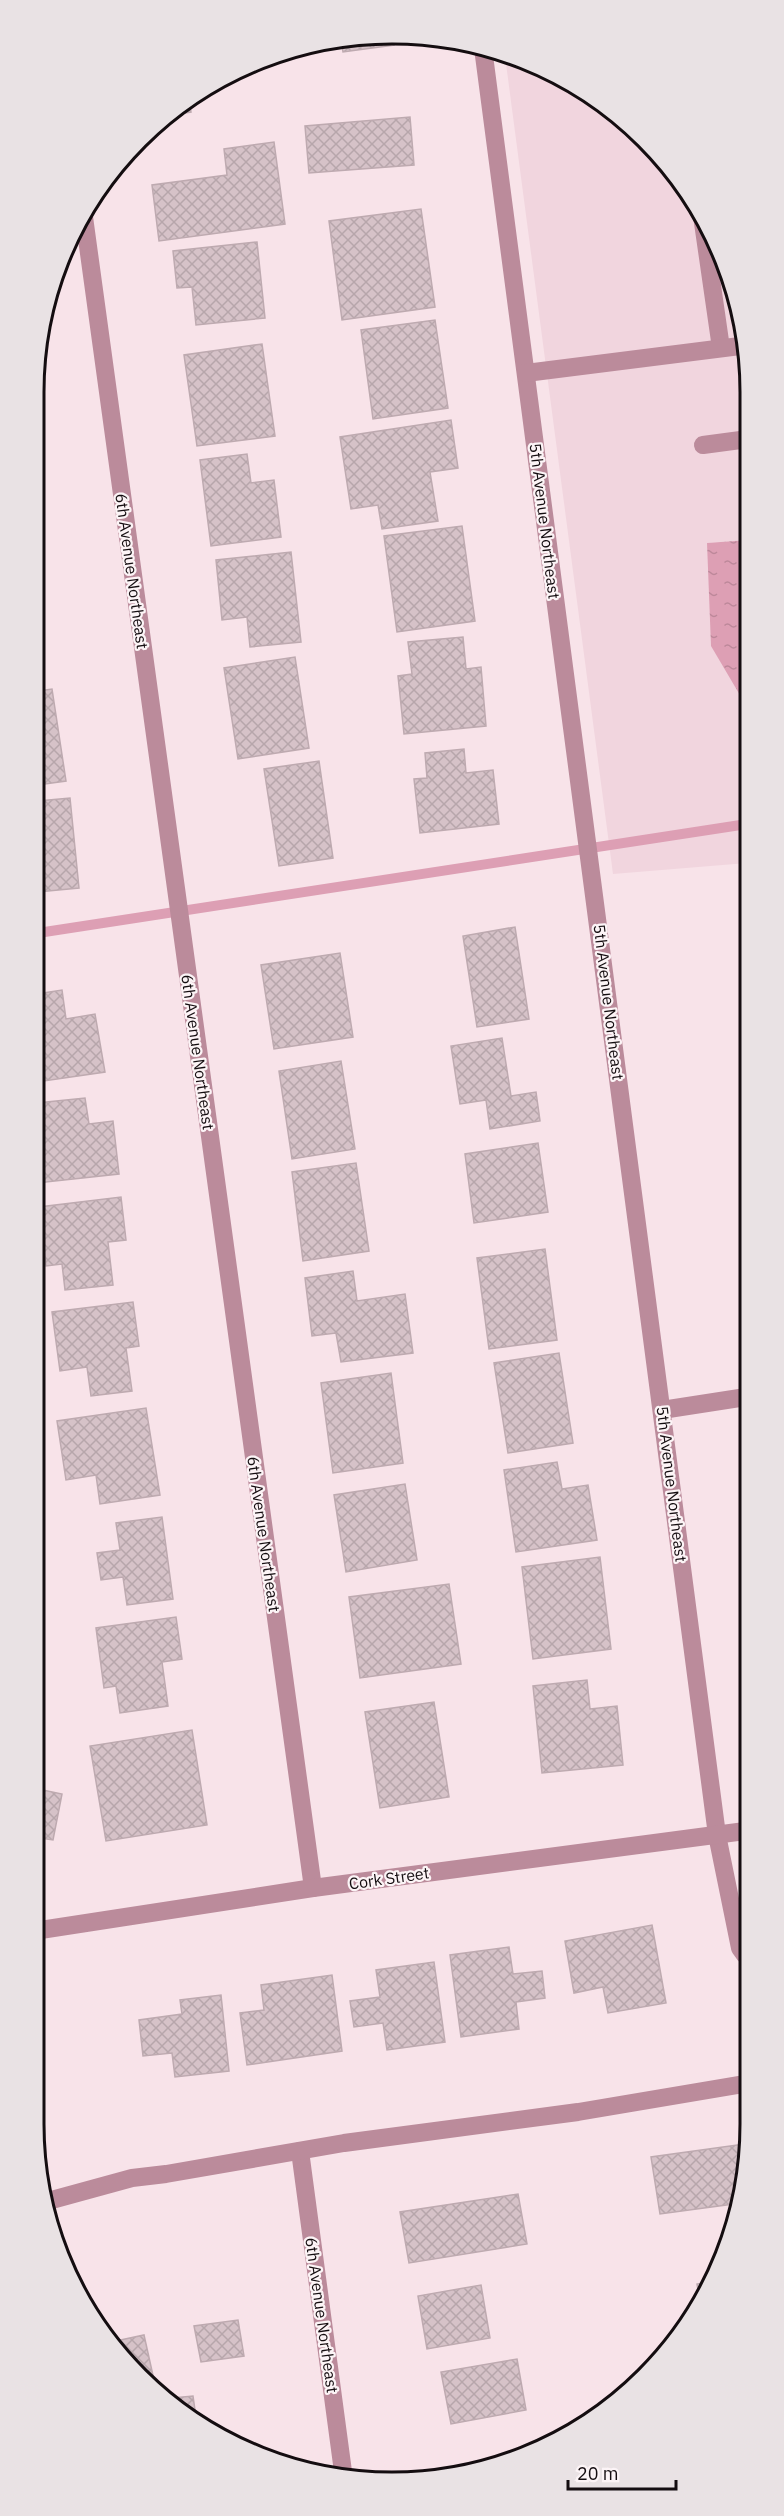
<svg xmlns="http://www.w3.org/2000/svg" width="784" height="2516" viewBox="0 0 784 2516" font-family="'IBM Plex Sans',sans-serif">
<defs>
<pattern id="water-ripples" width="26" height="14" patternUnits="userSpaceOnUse" patternTransform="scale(1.5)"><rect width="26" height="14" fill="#dd9fb4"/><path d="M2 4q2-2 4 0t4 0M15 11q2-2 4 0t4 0" fill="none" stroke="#bd889a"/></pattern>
<pattern id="building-cross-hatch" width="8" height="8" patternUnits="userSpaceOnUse" patternTransform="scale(1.5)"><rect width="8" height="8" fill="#d6c2c8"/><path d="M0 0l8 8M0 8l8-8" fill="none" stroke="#b7a6ab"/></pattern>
</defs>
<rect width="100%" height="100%" fill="#f8e3e9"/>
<path fill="#f1d5de" d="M505 56 572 81 662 155 714 234 748 345V540L707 543 744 702H747V863L613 874Z"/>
<path fill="url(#water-ripples)" d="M748 540 747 702H744L711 646 707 543Z"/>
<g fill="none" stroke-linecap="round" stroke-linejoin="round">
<path stroke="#dd9fb4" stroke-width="10" d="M38 933 747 824"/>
</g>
<g fill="url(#building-cross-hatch)" stroke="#beaab0" stroke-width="1.5">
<path d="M341 40H393L394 45 343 52Z"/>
<path d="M189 97 191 112 171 115Z"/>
<path d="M410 117 414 165 309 173 305 126Z"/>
<path d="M274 142 285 224 159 241 152 185 227 175 224 149Z"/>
<path d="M421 209 435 307 342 320 329 221Z"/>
<path d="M257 242 265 318 196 325 192 287 177 288 173 251Z"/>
<path d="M435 320 448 408 373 419 361 330Z"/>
<path d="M262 344 275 436 197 446 184 355Z"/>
<path d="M451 420 458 468 430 472 438 521 382 529 378 505 351 509 340 437Z"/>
<path d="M247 454 251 483 274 480 281 537 211 546 200 460Z"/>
<path d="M462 526 475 621 397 632 384 536Z"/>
<path d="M291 552 301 642 250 647 247 617 222 620 216 560Z"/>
<path d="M463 637 466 669 481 667 486 726 404 734 398 676 412 674 408 642Z"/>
<path d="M295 657 309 748 238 759 224 668Z"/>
<path d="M52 689 66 781 38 785 39 691Z"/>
<path d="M464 749 466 773 493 770 499 824 420 833 414 779 427 778 425 753Z"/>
<path d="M319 761 333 858 279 866 264 769Z"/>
<path d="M70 798 79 888 38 892V801Z"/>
<path d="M515 927 529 1019 477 1027 463 936Z"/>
<path d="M340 953 353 1037 274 1049 261 965Z"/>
<path d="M62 990 66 1019 95 1014 105 1072 37 1082V994Z"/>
<path d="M502 1038 511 1096 536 1092 540 1121 490 1129 486 1100 460 1104 451 1046Z"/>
<path d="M341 1061 355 1149 292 1159 279 1071Z"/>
<path d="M85 1098 89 1124 113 1121 119 1174 37 1183V1103Z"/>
<path d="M538 1143 548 1212 474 1223 465 1154Z"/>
<path d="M356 1163 369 1251 303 1261 292 1172Z"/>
<path d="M121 1197 126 1240 108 1242 113 1285 65 1290 62 1264 46 1266 39 1207Z"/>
<path d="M545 1249 557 1340 489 1349 477 1258Z"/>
<path d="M353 1271 357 1301 405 1294 413 1353 341 1362 336 1333 312 1336 305 1278Z"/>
<path d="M133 1302 139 1346 126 1348 132 1391 91 1396 87 1367 60 1371 52 1312Z"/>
<path d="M559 1353 573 1443 508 1453 494 1363Z"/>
<path d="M391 1373 403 1463 333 1473 321 1383Z"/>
<path d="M146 1408 160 1495 100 1504 96 1475 66 1480 57 1421Z"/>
<path d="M557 1462 562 1489 588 1485 597 1540 516 1552 504 1470Z"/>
<path d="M405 1484 417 1560 346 1572 334 1495Z"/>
<path d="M162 1517 173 1599 127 1605 123 1577 101 1580 97 1553 120 1550 116 1523Z"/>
<path d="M600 1557 611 1649 533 1659 522 1567Z"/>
<path d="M449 1584 461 1664 360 1678 349 1597Z"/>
<path d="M176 1617 182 1659 162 1662 168 1706 120 1713 116 1686 104 1688 96 1628Z"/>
<path d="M587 1680 590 1709 617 1706 623 1765 542 1773 533 1686Z"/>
<path d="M434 1702 449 1797 380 1808 365 1712Z"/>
<path d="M192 1730 207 1825 106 1841 90 1746Z"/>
<path d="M34 1764 42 1766 38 1789 62 1794 53 1840 34 1837Z"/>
<path d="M652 1925 666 2003 608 2013 603 1987 574 1993 565 1941Z"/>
<path d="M509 1947 513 1974 542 1971 545 1998 516 2002 519 2029 461 2037 450 1955Z"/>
<path d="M434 1962 445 2042 387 2050 383 2023 354 2027 350 2001 380 1997 376 1970Z"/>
<path d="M332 1975 342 2051 247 2065 240 2013 264 2010 261 1985Z"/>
<path d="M221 1995 229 2071 175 2077 172 2053 143 2056 139 2020 182 2014 180 2000Z"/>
<path d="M744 2144V2194L741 2203 660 2214 651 2157Z"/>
<path d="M518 2194 527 2244 409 2263 400 2212Z"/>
<path d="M708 2282 700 2301 697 2284Z"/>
<path d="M481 2285 490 2338 427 2349 418 2296Z"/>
<path d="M238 2320 244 2356 201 2362 194 2326Z"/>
<path d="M144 2335 154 2380 149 2381 122 2361 111 2342Z"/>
<path d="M517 2359 526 2410 451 2424 441 2372Z"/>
<path d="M193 2396 196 2417 171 2398Z"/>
</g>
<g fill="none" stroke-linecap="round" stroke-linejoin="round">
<g stroke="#bb8b9b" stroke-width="18">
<path d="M483 48 717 1835 740 1948 745 1955"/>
<path d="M702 216 721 348"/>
<path d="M84 217 313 1888"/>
<path d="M526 373 748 345"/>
<path d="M703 445 748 439"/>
<path d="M662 1410 746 1397"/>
<path d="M34 1931 313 1888 745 1831"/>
<path d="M300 2151 344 2479"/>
<path d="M48 2201 132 2178 166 2174 344 2143 578 2112 744 2084"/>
</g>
</g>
<g text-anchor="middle" stroke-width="4.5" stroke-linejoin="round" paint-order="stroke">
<g font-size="16" fill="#140d10" stroke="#fcf4f6">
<text transform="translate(545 521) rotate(83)" y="6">5th Avenue Northeast</text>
<text transform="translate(132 571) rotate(82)" y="6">6th Avenue Northeast</text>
<text transform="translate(609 1002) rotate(83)" y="6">5th Avenue Northeast</text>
<text transform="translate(198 1052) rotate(82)" y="6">6th Avenue Northeast</text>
<text transform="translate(672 1484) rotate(83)" y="6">5th Avenue Northeast</text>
<text transform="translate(264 1534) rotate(82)" y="6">6th Avenue Northeast</text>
<text transform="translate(389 1878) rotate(-8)" y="6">Cork Street</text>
<text transform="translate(322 2315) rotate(82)" y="6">6th Avenue Northeast</text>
</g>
</g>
<path d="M0 0H784V2516H0ZM392 44H392A348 348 0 0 1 740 392V2124A348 348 0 0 1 392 2472H392A348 348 0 0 1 44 2124V392A348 348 0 0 1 392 44Z" fill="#e9e2e4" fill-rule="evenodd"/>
<path fill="none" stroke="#140d10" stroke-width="3" d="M392 44H392A348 348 0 0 1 740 392V2124A348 348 0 0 1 392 2472H392A348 348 0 0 1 44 2124V392A348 348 0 0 1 392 44Z"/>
<path d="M568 2480v9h108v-9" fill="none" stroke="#140d10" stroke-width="3"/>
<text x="577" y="2480" font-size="18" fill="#140d10" stroke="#fcf4f6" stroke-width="4.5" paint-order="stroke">20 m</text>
</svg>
